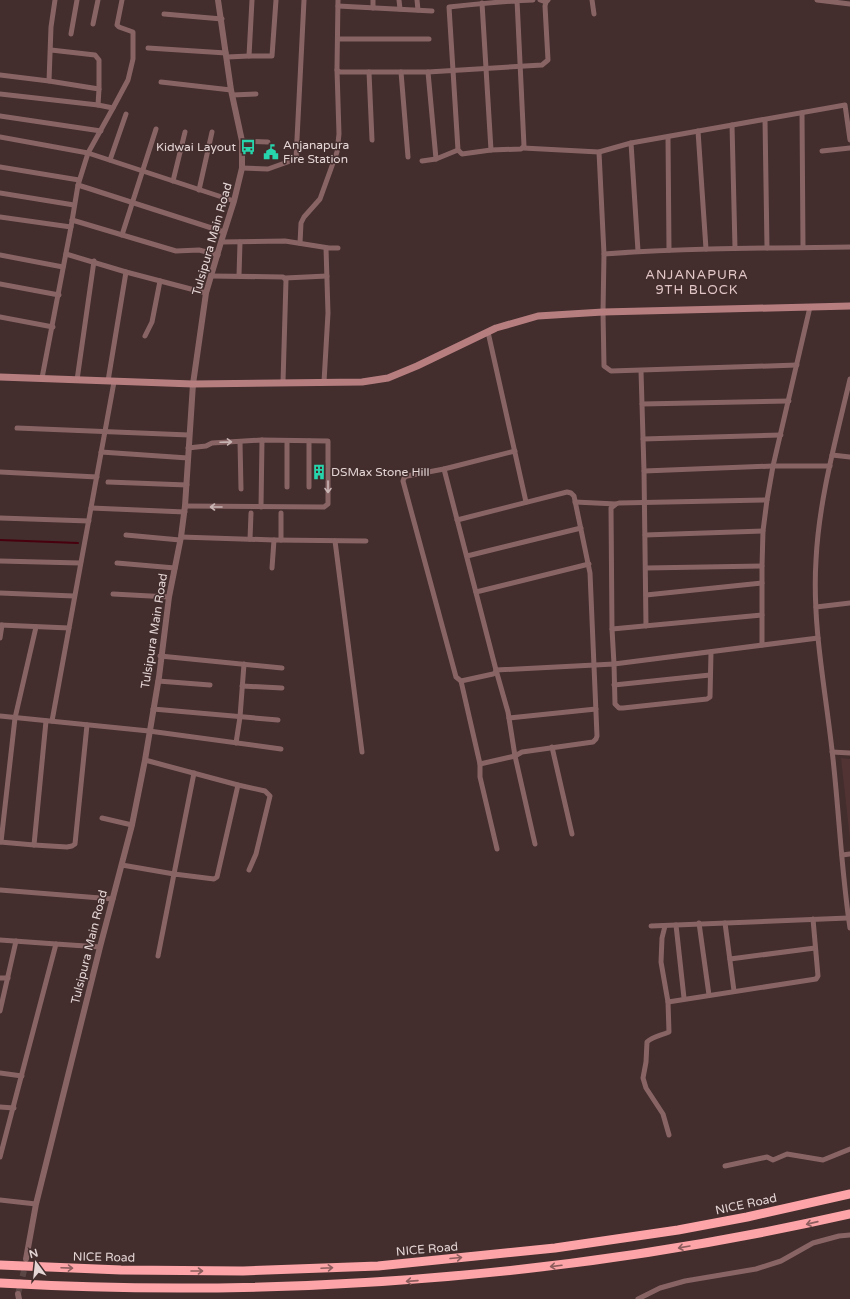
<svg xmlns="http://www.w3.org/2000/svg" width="850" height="1299" viewBox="0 0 850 1299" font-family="'Varela Round',sans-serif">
<rect width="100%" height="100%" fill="#432d2d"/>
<path fill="#513334" d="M841 758 850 759V839Z"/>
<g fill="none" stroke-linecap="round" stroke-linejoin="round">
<path stroke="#48000e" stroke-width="2" d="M0 540 78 543"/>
<path stroke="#5b4646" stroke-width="6" stroke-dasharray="6 3" stroke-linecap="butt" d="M18 1294 26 1263"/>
<g stroke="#886465" stroke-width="5">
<path d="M338 0 337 68V70L340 72H428L542 65 548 60 545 6 546 2 548 0"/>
<path d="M399 0 400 9"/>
<path d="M417 0 418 10"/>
<path d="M517 0 524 146 521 149 491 150 462 154 458 150 449 7C477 4 505 1 533 0"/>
<path d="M540 0 546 2"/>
<path d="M592 0 594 14"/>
<path d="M817 0 850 4"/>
<path d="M482 3 491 150"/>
<path d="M338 6 432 11"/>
<path d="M373 8V0"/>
<path d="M164 14 222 19"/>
<path d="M93 24 98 0"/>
<path d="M71 34 77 0"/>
<path d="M338 39H429"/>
<path d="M148 48 226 53"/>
<path d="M51 50 95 55 99 60V89"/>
<path d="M249 56 252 0"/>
<path d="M227 57 249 56H272L276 0"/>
<path d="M369 72 372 140"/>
<path d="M401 72 408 157"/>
<path d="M428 72 436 159"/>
<path d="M0 75 49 81 99 89 98 105"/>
<path d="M49 81 51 27 55 0"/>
<path d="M161 82 231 90"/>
<path d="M0 94 98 105 113 108 88 153 78 185 71 227 42 378"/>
<path d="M232 95 256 94"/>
<path d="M113 108 128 80 133 59V32L119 27 117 25 122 0"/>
<path d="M802 113 803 247"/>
<path d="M0 116 101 131"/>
<path d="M765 120 767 248"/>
<path d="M732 125 735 248"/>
<path d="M698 131 706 249"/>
<path d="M0 137 88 153 234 201"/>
<path d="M668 137 669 250"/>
<path d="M242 141 268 142"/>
<path d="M631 143 638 251"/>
<path d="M523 148 599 152 631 143 845 105 850 140"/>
<path d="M822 151 850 148"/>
<path d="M599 152 604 254 603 312 604 366 611 371 797 365"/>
<path d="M110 160 126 114"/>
<path d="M422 161 436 159 458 150"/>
<path d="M0 167 79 180"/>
<path d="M242 168 268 169 296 159 304 0"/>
<path d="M173 181 185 132"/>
<path d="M78 185 224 232"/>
<path d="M199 190 212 132"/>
<path d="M0 193 74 205"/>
<path d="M0 217 71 227"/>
<path d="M72 220 176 251 199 250 218 255"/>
<path d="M122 235 156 129"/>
<path d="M221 242 285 241 329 248H338"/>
<path d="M300 243 301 223 304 217 320 199 337 152 339 134 337 70"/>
<path d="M66 254 126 272 206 293"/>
<path d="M604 254C686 248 768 248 850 247"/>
<path d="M0 255 63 267"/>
<path d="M211 276 283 277 286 280 283 382"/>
<path d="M239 276 240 242"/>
<path d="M285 278 327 276"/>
<path d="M0 284 59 295"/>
<path d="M0 317 53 327"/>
<path d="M488 332 526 502"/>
<path d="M145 336 152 322 160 281"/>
<path d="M641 371 644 471 646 626"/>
<path d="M850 379C836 439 819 499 816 560 812 624 825 687 832 750 839 809 841 869 850 928"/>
<path d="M77 380 94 261"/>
<path d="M108 381 126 272"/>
<path d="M324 382 328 313 326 248"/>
<path d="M642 404 789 401"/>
<path d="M17 428 189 435"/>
<path d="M643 439 781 435"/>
<path d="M309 441V487"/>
<path d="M240 442 241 489"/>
<path d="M515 451 444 469 407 476 404 478 403 481 456 677 461 681 493 674 495 673 496 670 614 664 615 704 619 708H623L707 699 710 697 711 652"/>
<path d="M101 452 188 458"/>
<path d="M832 455 850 457"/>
<path d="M444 469 496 670 508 712 515 756 535 844"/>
<path d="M644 471 773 466H830"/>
<path d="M0 472 97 477"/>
<path d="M108 482 187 485"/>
<path d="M287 487V441"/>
<path d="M767 500 619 503 616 504 611 508 612 629 614 664 818 638"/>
<path d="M575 502 616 504"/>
<path d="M185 506 324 507 328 504V441L262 440 212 443 206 446 188 448"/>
<path d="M261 507 262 440"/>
<path d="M91 508 185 512"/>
<path d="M0 518 89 521"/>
<path d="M457 520 567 492 571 493 574 496 590 573 597 736 596 739 593 742 522 752 515 756 480 764"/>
<path d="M126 535 180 540"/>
<path d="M645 535 763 531"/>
<path d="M181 537 274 540 366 541"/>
<path d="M250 539 251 513"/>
<path d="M281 540V513"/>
<path d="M335 541 362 752"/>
<path d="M467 556 581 528"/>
<path d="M0 561 80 563"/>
<path d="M117 563 175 568"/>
<path d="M272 568 274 540"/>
<path d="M646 568 762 566"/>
<path d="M476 592 589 564"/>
<path d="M0 593 74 596"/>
<path d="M113 594 169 597"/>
<path d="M646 595 762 583"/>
<path d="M816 607 850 603"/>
<path d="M0 625 69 628"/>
<path d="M612 629 762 615"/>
<path d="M0 638 2 625"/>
<path d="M762 645V566L763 531 767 500 773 466 810 307"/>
<path d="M160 656 282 668"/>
<path d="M158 681 210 685"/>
<path d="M461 681 480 764V777L497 849"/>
<path d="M614 685 710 675"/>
<path d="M242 686 282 688"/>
<path d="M153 709 278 720"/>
<path d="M0 716 149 731 281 749"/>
<path d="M509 718 596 709"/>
<path d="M52 721 114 382"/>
<path d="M236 743 240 717 244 664"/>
<path d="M552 747 572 834"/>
<path d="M832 752 850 753"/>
<path d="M145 760 238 785 265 791 270 796 256 854 249 870"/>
<path d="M102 818 132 825"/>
<path d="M0 842 34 845 46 721"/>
<path d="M1 842 15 718 36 627"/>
<path d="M34 845 67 847 72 846 75 844 87 725"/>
<path d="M842 855 850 854"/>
<path d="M122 865 174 874 194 773"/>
<path d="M0 890 113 899"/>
<path d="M699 923 709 995"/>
<path d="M725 923 734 991"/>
<path d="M676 925 684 998"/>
<path d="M651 926 848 918"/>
<path d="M665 926 662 938 661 962 668 1002 669 1032C660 1036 653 1036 647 1042L646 1062 643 1078 646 1088 663 1114 669 1135"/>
<path d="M0 940 56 944"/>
<path d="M158 956 174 874 214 879 217 877 238 785"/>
<path d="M730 959 815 948"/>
<path d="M0 978H8"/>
<path d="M668 1002 816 979 818 976 813 919"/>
<path d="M0 1011 16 941"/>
<path d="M0 1073 22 1076"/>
<path d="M0 1107 14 1108"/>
<path d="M0 1157 56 944 100 947"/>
<path d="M725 1166 767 1157 773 1160 787 1154 823 1160 850 1149"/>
<path d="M0 1200 36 1204"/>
<path d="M638 1299 660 1288 685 1281 756 1269 781 1261 813 1243 839 1236 850 1235"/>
</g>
<g stroke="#886465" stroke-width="6">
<path d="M26 1259 36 1204 100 947 132 825 145 760 159 677 169 597 181 537 185 506 193 384 206 293 221 242 234 201 242 168V141L231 90 218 0"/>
<path d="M18 1294 19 1299"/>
</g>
<path stroke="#b77e80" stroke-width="7" d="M0 377 193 384 362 382 388 378 417 366 496 328 538 316 603 312 850 306"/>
<g stroke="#fca4a7" stroke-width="9">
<path d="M0 1265 121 1270 243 1271 378 1266 555 1248 678 1230 747 1217 850 1194"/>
<path d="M0 1283C286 1299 571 1277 850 1214"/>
</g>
</g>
<defs><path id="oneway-shaft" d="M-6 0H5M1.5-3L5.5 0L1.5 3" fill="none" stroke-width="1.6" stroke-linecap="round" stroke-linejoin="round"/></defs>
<g stroke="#c9b4b4">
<use href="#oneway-shaft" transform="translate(226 442) rotate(-2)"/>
<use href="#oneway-shaft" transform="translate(328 487) rotate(90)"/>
<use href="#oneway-shaft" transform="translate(216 507) rotate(-180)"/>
</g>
<g stroke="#8d5d5e">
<use href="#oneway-shaft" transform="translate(812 1223) rotate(167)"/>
<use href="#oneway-shaft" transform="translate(684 1247) rotate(170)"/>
<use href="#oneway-shaft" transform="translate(456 1258) rotate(-5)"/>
<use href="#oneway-shaft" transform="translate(556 1266) rotate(173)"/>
<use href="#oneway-shaft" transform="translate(67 1268) rotate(2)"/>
<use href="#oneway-shaft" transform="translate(327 1268) rotate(-3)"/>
<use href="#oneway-shaft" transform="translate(197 1271)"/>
<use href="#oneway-shaft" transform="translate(412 1281) rotate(176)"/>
</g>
<defs>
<g id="bus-bare" transform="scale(1.2)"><path d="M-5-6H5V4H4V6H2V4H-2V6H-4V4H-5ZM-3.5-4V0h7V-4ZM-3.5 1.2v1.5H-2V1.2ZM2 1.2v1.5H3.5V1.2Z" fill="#27d5ad" stroke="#432d2d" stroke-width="2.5" paint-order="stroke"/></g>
<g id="civic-bare" transform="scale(1.2)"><path d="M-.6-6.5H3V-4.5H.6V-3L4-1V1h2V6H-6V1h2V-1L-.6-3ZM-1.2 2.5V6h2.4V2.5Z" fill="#27d5ad" stroke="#432d2d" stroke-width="2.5" paint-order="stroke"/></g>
<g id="building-bare" transform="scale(1.2)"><path d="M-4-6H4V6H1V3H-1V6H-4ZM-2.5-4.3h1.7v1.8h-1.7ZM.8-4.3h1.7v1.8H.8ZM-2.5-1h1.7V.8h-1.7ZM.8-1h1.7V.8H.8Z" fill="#27d5ad" stroke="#432d2d" stroke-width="2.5" paint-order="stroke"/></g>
</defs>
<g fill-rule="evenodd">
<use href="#bus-bare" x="248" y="147"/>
<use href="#civic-bare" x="271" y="152"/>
<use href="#building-bare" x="319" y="472"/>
</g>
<g text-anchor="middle" stroke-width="3" stroke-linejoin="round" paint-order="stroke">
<g font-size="12" fill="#e5d6d6" stroke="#432d2d" text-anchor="start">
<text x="283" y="149">Anjanapura<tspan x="283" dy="14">Fire Station</tspan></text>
<text x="236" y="151" text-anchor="end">Kidwai Layout</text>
<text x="331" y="476">DSMax Stone Hill</text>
</g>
<g font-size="12" fill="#e5d6d6" stroke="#432d2d">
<text transform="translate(212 239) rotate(-74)" y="4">Tulsipura Main Road</text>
<text transform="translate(154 631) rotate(-81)" y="4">Tulsipura Main Road</text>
<text transform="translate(89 947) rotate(-76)" y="4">Tulsipura Main Road</text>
<text transform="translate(746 1204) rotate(-12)" y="4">NICE Road</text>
<text transform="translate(427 1249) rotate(-5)" y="4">NICE Road</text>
<text transform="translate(104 1257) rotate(1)" y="4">NICE Road</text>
</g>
<g font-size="13" letter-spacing="1" fill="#e3c7c7" stroke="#432d2d">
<text x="697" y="279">ANJANAPURA<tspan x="697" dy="15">9TH BLOCK</tspan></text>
</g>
</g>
<g transform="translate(36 1263) rotate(345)" stroke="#432d2d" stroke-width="3" paint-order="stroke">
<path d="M0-3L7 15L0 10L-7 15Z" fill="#e5d6d6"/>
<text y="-6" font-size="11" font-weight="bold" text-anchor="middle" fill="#e5d6d6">N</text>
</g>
</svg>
